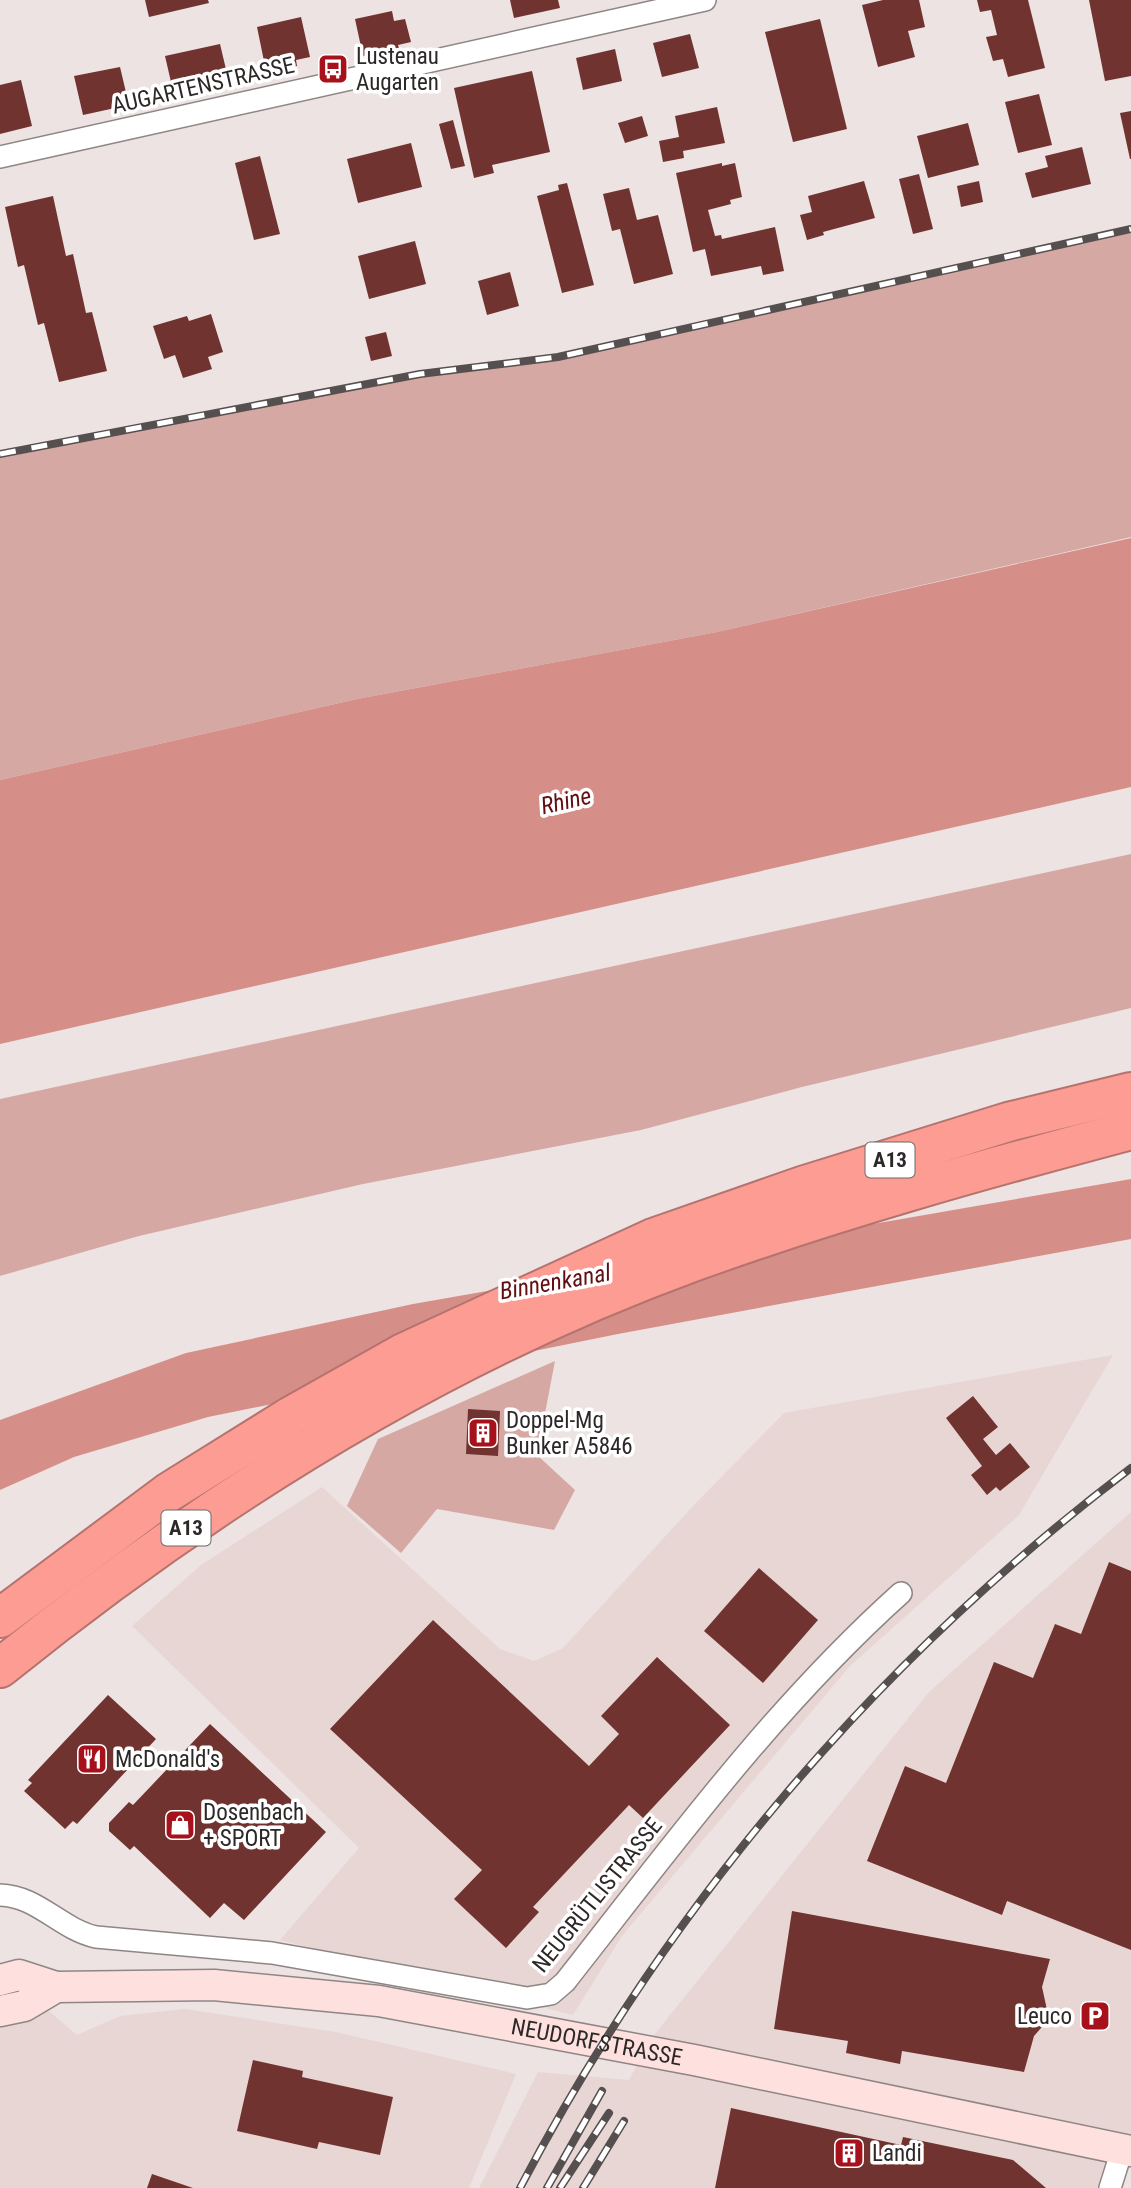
<svg xmlns="http://www.w3.org/2000/svg" width="1131" height="2188" viewBox="0 0 1131 2188" font-family="'Roboto Condensed',sans-serif">
<rect width="100%" height="100%" fill="#ede3e2"/>
<g fill="#e8d6d4">
<path d="M1113 1355 1019 1515 850 1666 622 1936 573 2015 280 1940 359 1848 132 1626 201 1565 322 1487 500 1649 534 1661 563 1648 692 1507 784 1413Z"/>
<path d="M1131 1512V2140L1110 2188H479L538 2072 629 2080 650 2040 930 1691Z"/>
<path d="M185 2009 336 2032 516 2074 469 2188H0V2024L49 2011 77 2035 120 2016Z"/>
</g>
<g fill="#d6a8a3">
<path d="M1131 230V537L717 632 357 699 0 780V458L420 374 558 357Z"/>
<path d="M1131 854V1008L802 1087 641 1130 363 1184 139 1236 0 1276V1099Z"/>
<path d="M555 1361 537 1455 575 1490 554 1530 437 1509 401 1553 347 1506 378 1439Z"/>
</g>
<g fill="#d68f88">
<path d="M1131 538V787L0 1044V780L357 699 717 632Z"/>
<path d="M1131 1179V1239L618 1334 208 1417 74 1457 0 1490V1420L186 1353 413 1304Z"/>
</g>
<g fill="#70332f">
<path d="M145 0H208L209 3 149 17Z"/>
<path d="M510 0H558L560 8 514 18Z"/>
<path d="M883 0H919L925 27 908 31 915 57 878 67 862 5Z"/>
<path d="M977 0H1028L1045 68 1008 77 1003 59 993 61 986 37 997 35 991 10 980 12Z"/>
<path d="M1089 0H1131V76L1105 81Z"/>
<path d="M392 11 394 21 405 19 411 42 398 45 399 48 363 56 355 19Z"/>
<path d="M301 17 310 57 296 60 297 66 274 71 273 64 265 66 257 27Z"/>
<path d="M820 19 847 129 793 142 765 32Z"/>
<path d="M690 34 699 68 662 77 653 43Z"/>
<path d="M220 44 229 82 174 95 165 56Z"/>
<path d="M615 49 622 81 583 90 576 58Z"/>
<path d="M120 67 129 105 83 115 74 76Z"/>
<path d="M532 71 550 152 492 165 494 173 474 178 454 88Z"/>
<path d="M21 80 32 126 0 134V85Z"/>
<path d="M1039 94 1052 145 1018 153 1005 102Z"/>
<path d="M717 107 725 143 683 151 684 158 663 162 659 141 679 137 675 116Z"/>
<path d="M1131 111V159H1130L1120 113Z"/>
<path d="M642 116 648 136 625 143 618 123Z"/>
<path d="M453 120 465 166 451 169 439 124Z"/>
<path d="M968 123 979 165 928 178 917 136Z"/>
<path d="M411 143 422 187 358 203 347 159Z"/>
<path d="M1082 147 1091 184 1032 198 1025 173 1048 167 1045 156Z"/>
<path d="M260 156 280 234 254 240 235 163Z"/>
<path d="M722 163V166L735 163 742 197 730 200 731 204 708 210 715 236 721 235 722 239 775 227 784 271 763 275 761 266 711 276 705 249 693 252 676 173Z"/>
<path d="M919 174 933 229 913 234 899 179Z"/>
<path d="M864 181 875 218 823 232 824 235 807 240 800 215 812 212 808 196Z"/>
<path d="M979 181 983 202 961 207 957 186Z"/>
<path d="M567 183 594 285 562 293 537 196 559 190 558 185Z"/>
<path d="M629 188 637 220 658 215 673 274 634 284 620 229 612 231 603 194Z"/>
<path d="M53 196 66 256 73 254 86 313 92 312 107 371 59 382 44 323 38 325 24 265 18 267 5 207Z"/>
<path d="M415 241 426 284 369 299 358 256Z"/>
<path d="M510 272 519 306 487 315 478 281Z"/>
<path d="M211 314 223 352 208 357 212 369 183 378 175 355 164 359 153 326 187 316 189 321Z"/>
<path d="M386 332 392 356 371 361 365 337Z"/>
<path d="M973 1396 998 1427 983 1439 996 1455 1010 1443 1030 1467 1000 1491 996 1487 987 1495 971 1475 982 1466 946 1418Z"/>
<path d="M468 1409 500 1411 498 1456 466 1454Z"/>
<path d="M1109 1562 1131 1571V1950L1007 1901 1002 1915 867 1861 905 1766 946 1783 994 1662 1033 1678 1055 1624 1081 1634Z"/>
<path d="M759 1568 818 1620 763 1683 704 1631Z"/>
<path d="M433 1620 589 1766 619 1734 601 1716 657 1657 730 1725 643 1818 629 1805 533 1907 539 1912 506 1948 454 1899 482 1870 330 1729Z"/>
<path d="M108 1695 156 1739 77 1824 73 1821 65 1829 24 1791 32 1783 28 1780Z"/>
<path d="M210 1724 326 1832 244 1920 224 1903 210 1918 134 1846 130 1850 109 1831V1823L129 1802 133 1805Z"/>
<path d="M792 1911 1050 1959 1042 1987 1049 2019 1034 2036 1024 2072 902 2051 900 2064 846 2053 848 2041 774 2029Z"/>
<path d="M253 2060 303 2071 302 2077 393 2097 380 2155 319 2142 317 2149 237 2131Z"/>
<path d="M731 2108 901 2145 903 2137 1013 2160 1046 2188H715Z"/>
<path d="M152 2174 193 2188H147Z"/>
</g>
<g fill="none" stroke-linecap="round" stroke-linejoin="round">
<g stroke="#8e8685" stroke-width="24">
<g id="minor">
<path d="M0 157 705 0"/>
<path d="M0 1895C38 1896 60 1929 96 1937L272 1953 527 1998 551 1994 565 1982C671 1847 773 1708 901 1593"/>
<path d="M1110 2188 1122 2150"/>
</g>
</g>
<g stroke="#8e8685" stroke-width="33">
<g id="secondary">
<path id="s1" d="M0 1980 19 1975 56 1987 214 1985 379 2001 694 2060 1131 2151"/>
<path d="M0 2011 24 2006 56 1987"/>
</g>
</g>
<g stroke="#b4736e" stroke-width="42">
<g id="motorway">
<path d="M0 1618 169 1492 291 1416 403 1353 653 1238 802 1186 1008 1122 1131 1092"/>
<path d="M0 1668C208 1500 441 1354 693 1262 837 1210 984 1169 1131 1130"/>
</g>
</g>
<use href="#minor" stroke="#fff" stroke-width="21"/>
<use href="#secondary" stroke="#fee1df" stroke-width="30"/>
<use href="#motorway" stroke="#fd9c93" stroke-width="38"/>
<g stroke="#554f4f" stroke-width="8">
<g id="rail">
<path d="M0 454 420 374 558 357 1131 229"/>
<path d="M520 2188C668 1905 876 1661 1131 1468"/>
<path d="M547 2188 602 2091"/>
<path d="M560 2188 609 2113"/>
<path d="M583 2188 624 2121"/>
</g>
</g>
<use href="#rail" stroke="#fff" stroke-width="5" stroke-dasharray="16" stroke-linecap="butt"/>
</g>
<defs>
<g id="bus-square" transform="scale(1.575)"><rect x="-9" y="-9" width="18" height="18" rx="4" fill="#a7111c" stroke="#fff"/><path d="M-5-6H5V4H4V6H2V4H-2V6H-4V4H-5ZM-3.5-4V0h7V-4ZM-3.5 1.2v1.5H-2V1.2ZM2 1.2v1.5H3.5V1.2Z" fill="#fff"/></g>
<g id="building-square" transform="scale(1.575)"><rect x="-9" y="-9" width="18" height="18" rx="4" fill="#a7111c" stroke="#fff"/><path d="M-4-6H4V6H1V3H-1V6H-4ZM-2.5-4.3h1.7v1.8h-1.7ZM.8-4.3h1.7v1.8H.8ZM-2.5-1h1.7V.8h-1.7ZM.8-1h1.7V.8H.8Z" fill="#fff"/></g>
<g id="restaurant-square" transform="scale(1.575)"><rect x="-9" y="-9" width="18" height="18" rx="4" fill="#a7111c" stroke="#fff"/><path d="M-5-6h1v4h1v-4h1v4h1v-4h1v5L-1.5 .5V6h-2V.5L-5-1ZM5-6V6H3V1.5H1.5Q1.5-4 5-6Z" fill="#fff"/></g>
<g id="shop-square" transform="scale(1.575)"><rect x="-9" y="-9" width="18" height="18" rx="4" fill="#a7111c" stroke="#fff"/><path d="M-5-2.5h2.3a2.7 3.5 0 0 1 5.4 0H5L5.5 6h-11ZM-1.5-2.5h3a1.5 2.3 0 0 0-3 0Z" fill="#fff"/></g>
<g id="parking-square" transform="scale(1.575)"><rect x="-9" y="-9" width="18" height="18" rx="4" fill="#a7111c" stroke="#fff"/><path d="M-3.5-5.5H1a3.5 3.5 0 0 1 0 7H-1V5.5H-3.5ZM-1-3.4V-.6H.8a1.4 1.4 0 0 0 0-2.8Z" fill="#fff"/></g>
</defs>
<g fill-rule="evenodd">
<use href="#bus-square" x="333" y="69"/>
<use href="#building-square" x="483" y="1433"/>
<use href="#restaurant-square" x="92" y="1759"/>
<use href="#shop-square" x="180" y="1825"/>
<use href="#parking-square" x="1095" y="2016"/>
<use href="#building-square" x="849" y="2153"/>
</g>
<g text-anchor="middle" stroke-width="7" stroke-linejoin="round" paint-order="stroke">
<g fill="#fff" stroke="#6b6868" stroke-width="2">
<rect x="865.5" y="1142.5" width="49" height="35" rx="5"/>
<rect x="161.5" y="1510.5" width="49" height="35" rx="5"/>
</g>
<g font-size="21" font-weight="bold" fill="#2c2828">
<text x="890" y="1167">A13</text>
<text x="186" y="1535">A13</text>
</g>
<g font-size="23" fill="#2c2828" stroke="#fff" text-anchor="start">
<text x="356" y="64">Lustenau<tspan x="356" dy="26">Augarten</tspan></text>
<text x="506" y="1428">Doppel-Mg<tspan x="506" dy="26">Bunker A5846</tspan></text>
<text x="115" y="1767">McDonald's</text>
<text x="203" y="1820">Dosenbach<tspan x="203" dy="26">+ SPORT</tspan></text>
<text x="1072" y="2024" text-anchor="end">Leuco</text>
<text x="872" y="2161">Landi</text>
</g>
<g font-size="23" fill="#2c2828" stroke="#fff">
<text transform="translate(203 85) rotate(-13)" y="8">AUGARTENSTRASSE</text>
<text transform="translate(597 1895) rotate(-51)" y="8">NEUGRÜTLISTRASSE</text>
<text dy="8" stroke="none"><textPath href="#s1" startOffset="604">NEUDORFSTRASSE</textPath></text>
</g>
<g font-size="24" font-style="italic" fill="#630e11" stroke="#fff">
<text transform="translate(566 801) rotate(-13)" y="8">Rhine</text>
<text transform="translate(555 1282) rotate(-10)" y="8">Binnenkanal</text>
</g>
</g>
</svg>
